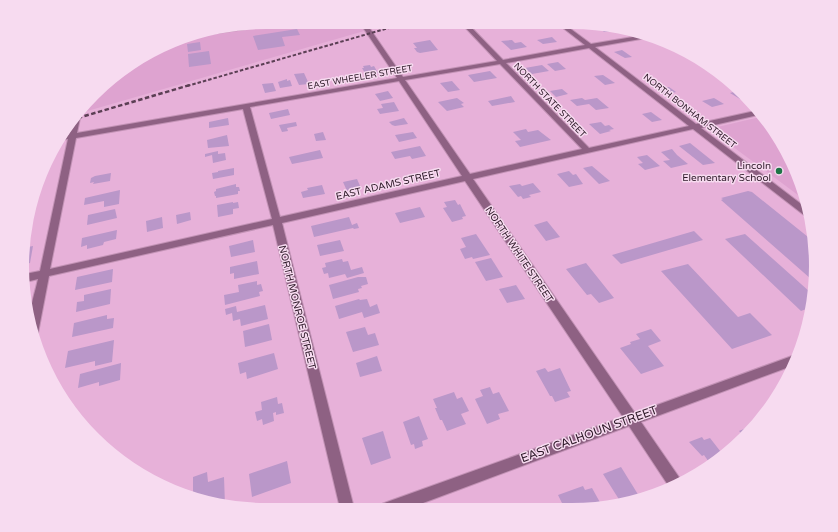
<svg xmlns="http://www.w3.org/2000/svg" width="838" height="532" viewBox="0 0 838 532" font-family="'Varela Round',sans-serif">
<rect width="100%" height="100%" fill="#e7b1d9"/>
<g fill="#dea3d0">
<path d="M292 22 392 23 77 114 130 63 183 37Z"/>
<path d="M760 117 783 144 802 198 709 129Z"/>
</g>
<g fill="#ba97c9">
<path d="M604 24 606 25 614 31 604 32 597 26Z"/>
<path d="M297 29 300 35 282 37 285 46 258 50 253 36Z"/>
<path d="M552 37 557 42 543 44 537 40Z"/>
<path d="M430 40 438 50 420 53 417 52 414 48H417L413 43Z"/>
<path d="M512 40 515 43 521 42 527 47 511 50 501 41Z"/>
<path d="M200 42 201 50 188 52 187 44Z"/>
<path d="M622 50 632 57 625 58 614 52Z"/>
<path d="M209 51 211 64 189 67 188 54Z"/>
<path d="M558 62 566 69 555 71 547 64Z"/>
<path d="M370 65 371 67 374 66 378 73 366 75 362 68H364L363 66Z"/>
<path d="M542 65 549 71 532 74 525 68Z"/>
<path d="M490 71 497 78 474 82 468 75Z"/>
<path d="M304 73 309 84 299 85 294 74Z"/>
<path d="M603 75 615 83 605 85 594 76Z"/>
<path d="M287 79V81L290 80 292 86 280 88 278 82Z"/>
<path d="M452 81 460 90 448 92 440 83Z"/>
<path d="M273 83 276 91 265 93 262 84Z"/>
<path d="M669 87 676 92 665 95 657 89Z"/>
<path d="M562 89 568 94 556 97 550 91Z"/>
<path d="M388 91 393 98 380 101 375 94Z"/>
<path d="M737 91 742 97 743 98 740 99 730 93Z"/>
<path d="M511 96 515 102 492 106 488 101Z"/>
<path d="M457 98 464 103 461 104 464 107 447 111 438 102Z"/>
<path d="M582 98 585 100 597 98 609 108 596 110 589 104 577 106 570 100Z"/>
<path d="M714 98 724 104 712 107 702 101Z"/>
<path d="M394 102 399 111 380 114 377 109 383 108 381 104Z"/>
<path d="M288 109 290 115 271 119 269 113Z"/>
<path d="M651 112 662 120 652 122 642 114Z"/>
<path d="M228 118 229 125 209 128V122Z"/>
<path d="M404 118 408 124 395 126 392 125 389 122Z"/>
<path d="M296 122 297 126 287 128 288 131 282 132 279 125Z"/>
<path d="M601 122 605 126 609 125 614 129 609 130 611 131 600 134 589 124Z"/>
<path d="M526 129 528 132 538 130 551 140 520 147 515 141 521 140 513 132Z"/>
<path d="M323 132 326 140 316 141 314 134Z"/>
<path d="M413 132 417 138 399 142 395 135Z"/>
<path d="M227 135 229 146 208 148 207 140Z"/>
<path d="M690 143 715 163 703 165 679 146Z"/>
<path d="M420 146 426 156 412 159 410 156 395 159 391 152Z"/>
<path d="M672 149 677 155 688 164 671 168 663 161 670 160 661 152Z"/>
<path d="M320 150 323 158 292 164 289 157Z"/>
<path d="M218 151V154L225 153 226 160 213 163 212 155 205 157V154Z"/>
<path d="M647 155 660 166 645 170 638 164 643 163 637 157Z"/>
<path d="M592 166 605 177 610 181 599 184 583 168Z"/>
<path d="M234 168V175L213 179 212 173 218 172V171Z"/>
<path d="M569 171 573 175 576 174 583 184 569 187 557 174Z"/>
<path d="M111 173 110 181 93 184 94 182 90 183 91 178 95 176Z"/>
<path d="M357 179 361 188 358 189 359 191 350 193 349 190 347 191 343 182Z"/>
<path d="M533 183 541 192 529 195 531 197 523 199 521 196 518 197 509 186 520 184 522 186Z"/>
<path d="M236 184V187H239L240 191H238V194L216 198V196H215L214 192 216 191V189Z"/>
<path d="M322 185 325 194 303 198 301 192 308 190 307 188Z"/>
<path d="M120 190 119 204 104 207V201L84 205 85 198Z"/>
<path d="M748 191 752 192 813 241 811 279 721 200 723 199 721 198Z"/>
<path d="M455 200 458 205 460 204 466 216 462 217 463 219 452 222 443 208 447 207 444 202Z"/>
<path d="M233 202V203L238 202 239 208 233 209V214L218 217 217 205Z"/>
<path d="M420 207 425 217 400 223 395 213Z"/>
<path d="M115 209 117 218 87 225 88 215Z"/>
<path d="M190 212 191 220 177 224 176 215Z"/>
<path d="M162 217 163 228 147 232 146 221Z"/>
<path d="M349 217 352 225 357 223 359 228 354 229 353 228 314 237 311 226Z"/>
<path d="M547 221 560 237 546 241 534 225Z"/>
<path d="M117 230 116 239 104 242 103 245 87 249V245L81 247 82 238Z"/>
<path d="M694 231 703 240 621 264 612 255Z"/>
<path d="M476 234 490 255 473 259 472 257 465 259 460 249 466 247 461 238Z"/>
<path d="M745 234 810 292 809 308 801 311 725 239Z"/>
<path d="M253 240 255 252 231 257 229 246Z"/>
<path d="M340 240 344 251 320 256 317 245Z"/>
<path d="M33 246 30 263 24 265 23 248Z"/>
<path d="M491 258 503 277 486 281 475 262Z"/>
<path d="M342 259 343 262 348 261 351 270 362 267 364 273 347 278 345 274 329 278 328 273 324 274 322 268 326 267 325 263Z"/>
<path d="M257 261 259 274 234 279V273L230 274V267Z"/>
<path d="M586 263 614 298 599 303 591 294 587 295 566 269Z"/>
<path d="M688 264 738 317 750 313 772 335 732 349 661 271Z"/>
<path d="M113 269 112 282 75 290 77 277Z"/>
<path d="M358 277H366L368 284 361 286 362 288 358 289 359 292 333 299 329 285Z"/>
<path d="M257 281V285L261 284 263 291 259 292 260 296 225 305 224 295 239 292 238 285Z"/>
<path d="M516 285 525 299 507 303 499 289Z"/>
<path d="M111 289 110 304 76 312 77 302 84 301V295Z"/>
<path d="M359 299 360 300 367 299 370 307 377 304 380 313 364 318 362 312 339 319 335 306Z"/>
<path d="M265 305 268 319 241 326 240 319 233 321 232 313 226 315 225 309 236 306 237 312Z"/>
<path d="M107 315V319L114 318 113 328 72 337 74 323Z"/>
<path d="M269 324 272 340 245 347 243 331Z"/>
<path d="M365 327 368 335 375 333 379 345 353 352 346 332Z"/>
<path d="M651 329 661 341 648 346 664 366 641 374 620 348 631 344 630 342 640 339 636 334Z"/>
<path d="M114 340 112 362 95 366V361L65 368 68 351Z"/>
<path d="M274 353 278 369 247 379 246 372 240 374 238 363Z"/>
<path d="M377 356 382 371 360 377 356 363Z"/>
<path d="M121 363 120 380 99 386V382L78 388 80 374Z"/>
<path d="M545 368 548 372 560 368 571 391 567 392 570 397 555 402 552 396H550L536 371Z"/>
<path d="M490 387 493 394 499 392 509 411 498 414 500 419 487 424 475 399 483 396 480 390Z"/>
<path d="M454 392 457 399 462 397 469 411 461 414 466 424 447 431 442 420H440L435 408H437L433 399Z"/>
<path d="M277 397 278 404 282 403 284 413 276 415V412L273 413 274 421 263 425 262 419 257 421 255 412 262 410 261 402Z"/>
<path d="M419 416 428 439 422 441 423 446 415 449 414 444 411 445 403 422Z"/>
<path d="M756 424 744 436 739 431Z"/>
<path d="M383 431 391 458 371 465 362 438Z"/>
<path d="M702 437 704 440 710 438 724 456 711 465 704 455 702 456 689 442Z"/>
<path d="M287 461 291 483 252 497 249 474Z"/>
<path d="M621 467 639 496 620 501 603 474Z"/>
<path d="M207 472 208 482 224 477 225 505 193 497V477Z"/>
<path d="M583 486 585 490 592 488 602 506 588 509H565L558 495Z"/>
<path d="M537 504 540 509H523Z"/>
</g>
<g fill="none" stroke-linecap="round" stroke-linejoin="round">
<g stroke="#c292b5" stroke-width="2">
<g id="minor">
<path d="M279 22H295L181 38 188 35 198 33Z"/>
<path d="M360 23H366L403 77 497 61 461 23H467L503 60 585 45 558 24H564L591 44 645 35 652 37 595 47 696 124 755 111 758 115 701 128 805 207 808 216 804 215 693 129 473 179 635 413 792 356 794 357 789 367 641 422 683 483 670 488 629 426 407 509H380L382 504 387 502 623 417 465 181 282 223 354 508H340L273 225 49 276 38 333 34 337C25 318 34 298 38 279L26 282 25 274 40 271 68 139 60 140 63 136 69 135 72 118 79 111 81 113 77 133 397 78ZM589 48 689 126 589 148 506 63ZM500 64 582 149 470 174 405 80ZM399 81 462 176 280 217 250 107ZM243 109 272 219 50 269 76 138Z"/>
</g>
</g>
<use href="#minor" fill="#8e6183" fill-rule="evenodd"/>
<path stroke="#5b3f54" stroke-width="2" stroke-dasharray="3.5 2" stroke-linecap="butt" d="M187 86 406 23"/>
<path stroke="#5b3f54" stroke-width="2.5" stroke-dasharray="4.5 2.5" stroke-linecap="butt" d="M71 120 190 85"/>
</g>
<circle fill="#1e7447" stroke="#f7dbf0" stroke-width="1.5" cx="779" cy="171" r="4"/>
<g text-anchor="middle" stroke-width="3" stroke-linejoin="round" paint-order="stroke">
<g font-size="9" fill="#2c1827" stroke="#f7dbf0">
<text transform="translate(360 77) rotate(-10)" y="3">EAST WHEELER STREET</text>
<text transform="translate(550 100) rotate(46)" y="3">NORTH STATE STREET</text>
<text transform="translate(690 111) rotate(38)" y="3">NORTH BONHAM STREET</text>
</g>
<g font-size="10" fill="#2c1827" stroke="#f7dbf0" text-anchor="end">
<text x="771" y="169">Lincoln<tspan x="771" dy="12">Elementary School</tspan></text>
</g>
<g font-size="10" fill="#2c1827" stroke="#f7dbf0">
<text transform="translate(388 184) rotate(-13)" y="4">EAST ADAMS STREET</text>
<text transform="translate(520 254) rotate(56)" y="4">NORTH WHITE STREET</text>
<text transform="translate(298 307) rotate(76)" y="4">NORTH MONROE STREET</text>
</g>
<g font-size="12" fill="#2c1827" stroke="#f7dbf0">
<text transform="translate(589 434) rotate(-20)" y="4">EAST CALHOUN STREET</text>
</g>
</g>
<path d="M0 0H838V532H0ZM266 29H572A237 237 0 0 1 809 266V266A237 237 0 0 1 572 503H266A237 237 0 0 1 29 266V266A237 237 0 0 1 266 29Z" fill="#f7dbf0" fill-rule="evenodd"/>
</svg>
